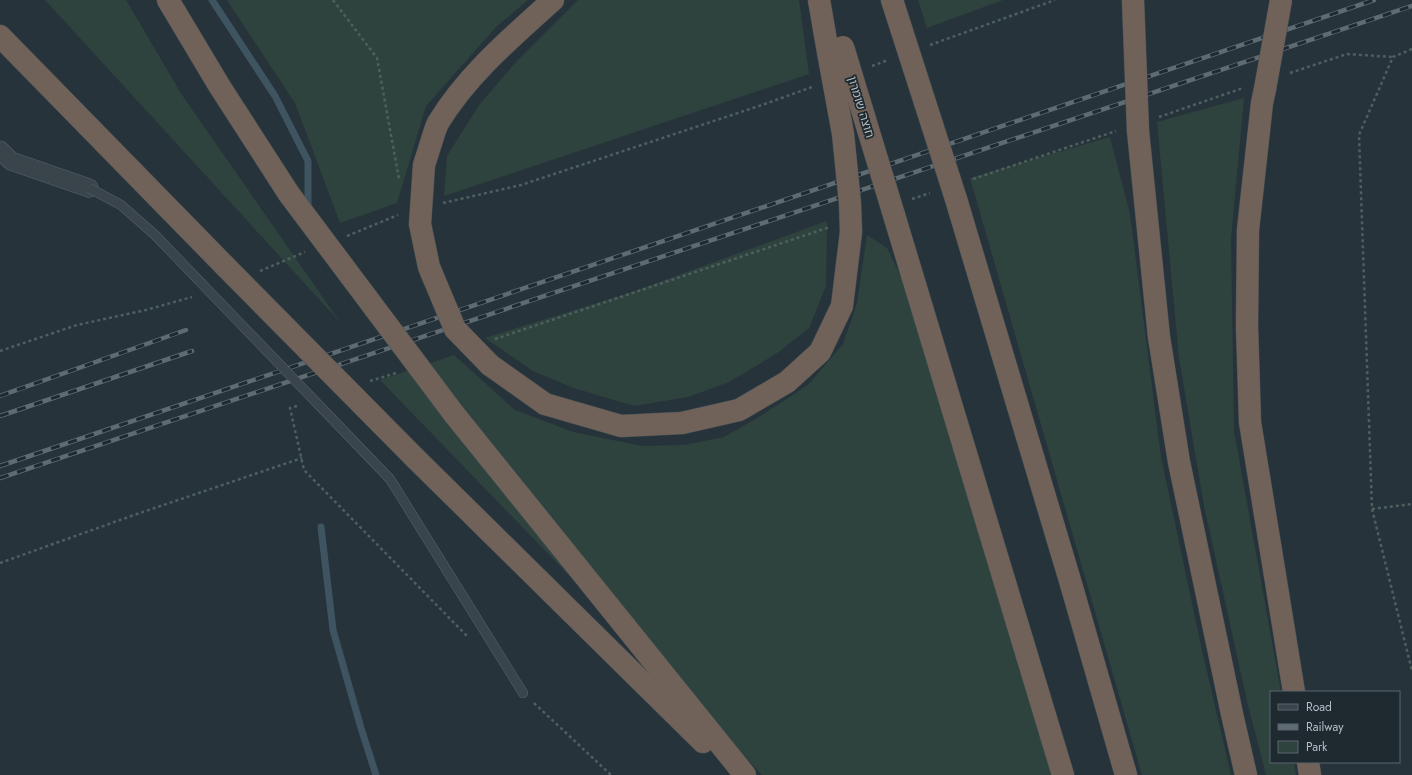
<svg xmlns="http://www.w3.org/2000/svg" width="1412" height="775" viewBox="0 0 1412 775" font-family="Jost,'Noto Sans Hebrew',sans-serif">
<rect width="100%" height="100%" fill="#27333a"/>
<g fill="#2f433e">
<path d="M45 0H126L182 95 340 322Z"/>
<path d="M227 0H528L496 27 426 106 397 203 340 223 295 103Z"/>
<path d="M578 0H799L809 74 444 196 447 156 479 105 516 62Z"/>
<path d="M918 0H1003L927 28Z"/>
<path d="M1244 98 1231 238 1234 431 1281 692H1271V762H1294L1296 775H1266L1247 701 1204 506 1179 358 1157 122Z"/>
<path d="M1110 137 1130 214 1161 457 1201 646 1231 775H1142L970 178Z"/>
<path d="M827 221 826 286 809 328 776 354 729 382 688 397 634 406 574 388 533 371 485 338 629 293Z"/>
<path d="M867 235 887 248 905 285 1054 775H762L380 380 454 355 515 410 573 432 642 446 684 445 724 437 759 417 808 385 843 344 857 303Z"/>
</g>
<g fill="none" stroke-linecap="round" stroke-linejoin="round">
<g stroke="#3e5461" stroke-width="7">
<path d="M212 0 275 96 308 161V209"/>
<path d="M321 527 333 630 361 728 376 775"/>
</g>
<g stroke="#586269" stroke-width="10">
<path id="service" d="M390 479 523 693"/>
</g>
<g stroke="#586269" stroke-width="19">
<path id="minor" d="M0 150 11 161 89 188"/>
</g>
<g stroke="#454f56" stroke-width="23">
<g id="motorway">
<path d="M168 0 220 87 289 194"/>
<path d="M819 0 828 52"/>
<path d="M892 0 901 28"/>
<path d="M0 36 225 266"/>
<path d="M1265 89 1262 103 1248 230 1247 326 1250 422 1294 692"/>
<path d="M1138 131 1159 337 1179 462 1232 714 1246 775"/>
<path d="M431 143C433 137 435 129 438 123 467 75 512 37 553 0"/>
<path d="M956 199 1071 584 1126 775"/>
<path d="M894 215 1063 775"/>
<path d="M490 365 545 404 621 426 682 423 739 410 787 382 820 352 842 306 851 232"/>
<path d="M454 414 745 775"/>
<path d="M415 458 703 742"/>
<path d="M1308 762 1310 775"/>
</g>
</g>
<g stroke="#4d5f5e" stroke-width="2.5" stroke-dasharray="3 3" stroke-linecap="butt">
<path d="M333 0 377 58 399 179"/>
<path d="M930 45 1055 0"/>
<path d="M1412 49 1393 57 1359 135 1372 509 1412 671"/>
<path d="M872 66 888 60"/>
<path d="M1290 73 1347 54 1393 57"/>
<path d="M1159 117 1243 88"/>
<path d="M973 179 1116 131"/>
<path d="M912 199 930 193"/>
<path d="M443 203 521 185 762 105 812 87"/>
<path d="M347 236 398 215"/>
<path d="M260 271 305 252"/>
<path d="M495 339 830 227"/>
<path d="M0 351 77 325 146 310 192 297"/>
<path d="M370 381 396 373"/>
<path d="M297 406 290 408 304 470 467 636"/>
<path d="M1372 509 1412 504"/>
<path d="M0 563 134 515 302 458"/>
<path d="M534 703 611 775"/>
</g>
<use href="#service" stroke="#3a444b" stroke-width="9"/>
<use href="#minor" stroke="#3a444b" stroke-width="18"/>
<use href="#motorway" stroke="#706258" stroke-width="22"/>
<g stroke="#5f6b73" stroke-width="4.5">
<g id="rail">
<path d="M0 396 186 330"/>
<path d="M0 416 192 351"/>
<path d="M0 466 1374 0"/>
<path d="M0 478 1412 6"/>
</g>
</g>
<use href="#rail" stroke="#1f2930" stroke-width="3" stroke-dasharray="9" stroke-linecap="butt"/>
<g stroke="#586269" stroke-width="10" stroke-linecap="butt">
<path id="service-bridge" d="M89 188 121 205 155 235 390 479"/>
</g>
<g stroke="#454f56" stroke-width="23" stroke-linecap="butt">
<g id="motorway-bridge">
<path d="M1133 0 1138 131"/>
<path d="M901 28 956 199"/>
<path d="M843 47 894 215"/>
<path d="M828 52 843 134 850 203 851 232"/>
<path d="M1265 89 1281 0"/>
<path d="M431 143 424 165 420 224 429 267 455 329 490 365"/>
<path d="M289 194 454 414"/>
<path d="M225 266 415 458"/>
</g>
</g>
<use href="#service-bridge" stroke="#3a444b" stroke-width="9"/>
<use href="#motorway-bridge" stroke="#706258" stroke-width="22"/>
</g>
<g text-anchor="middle" stroke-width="3.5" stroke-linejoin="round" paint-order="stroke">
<g font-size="12" fill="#b6bfc6" stroke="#1f2930">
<text transform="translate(861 107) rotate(73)" y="4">חוצה שומרון</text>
</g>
</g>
<rect x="1270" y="691" width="130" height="72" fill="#1f2930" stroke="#5b656c"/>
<rect x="1278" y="704" width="20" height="6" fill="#3a444b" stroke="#5b656c"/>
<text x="1306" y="711" font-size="12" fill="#b6bfc6">Road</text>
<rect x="1278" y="724" width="20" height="6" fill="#5f6b73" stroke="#5b656c"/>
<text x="1306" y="731" font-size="12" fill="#b6bfc6">Railway</text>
<rect x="1278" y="741" width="20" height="12" fill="#2f433e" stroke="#5b656c"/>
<text x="1306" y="751" font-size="12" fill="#b6bfc6">Park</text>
</svg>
